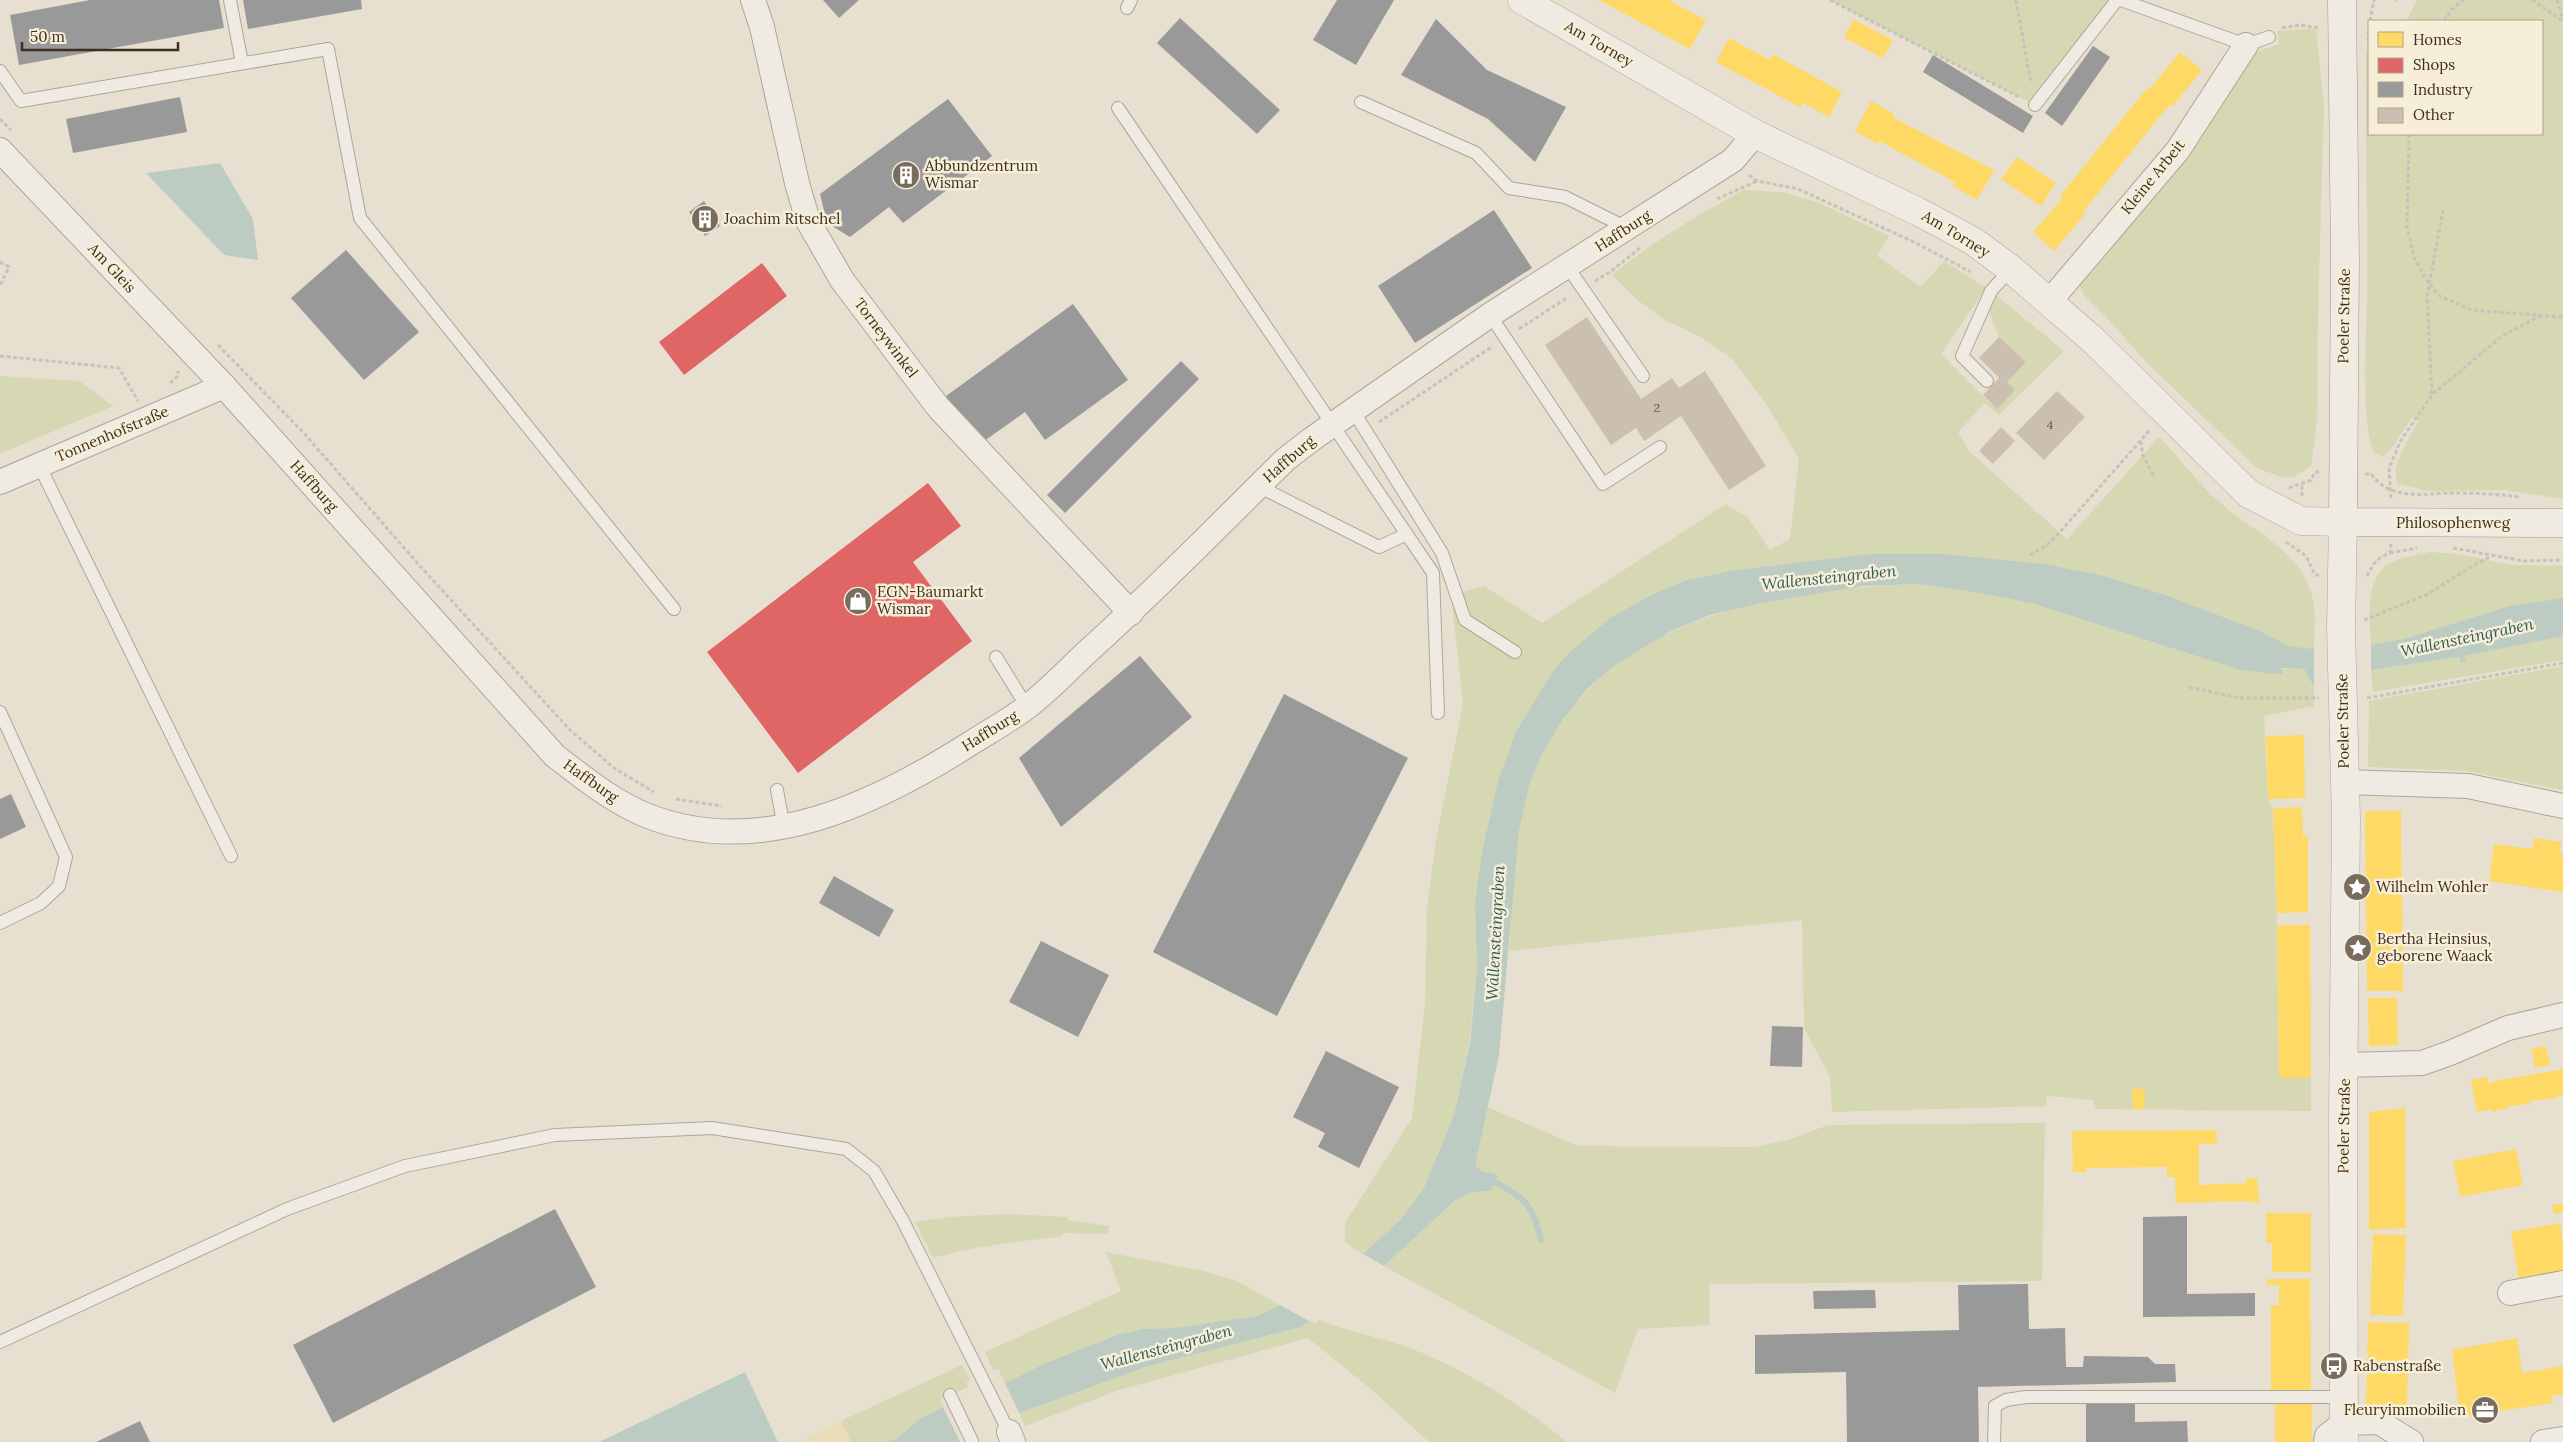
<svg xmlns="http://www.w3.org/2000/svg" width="2563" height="1442" viewBox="0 0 2563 1442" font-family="Lora,serif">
<rect width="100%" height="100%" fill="#e7e0d1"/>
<g fill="#d6d7b3">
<path d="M1830 0H2117L2035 105Z"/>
<path d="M2417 0H2563V499L2506 490 2429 491 2398 484C2388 470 2411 434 2419 421L2413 416 2391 449 2383 457 2373 452C2360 413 2367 337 2367 294 2368 214 2365 135 2366 55L2369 45V134H2542V21H2406Z"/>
<path d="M2316 28 2324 105 2318 311 2317 423 2311 466 2294 477 2284 478 2257 468 2147 363 2109 320 2084 295 2076 278C2122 237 2163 190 2198 141 2216 114 2231 83 2248 55L2279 44 2277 31Z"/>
<path d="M1743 190 1781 192 1817 202 1889 236 1877 256 1921 287 1944 261 1986 288 1941 354 1996 409 2015 390 2007 382 2026 362 1999 337 1988 308 1996 295 2064 351 1999 415 1985 403 1958 432 1969 451 2067 539 2159 437C2179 457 2196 481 2217 500 2256 536 2311 552 2315 614 2315 626 2314 638 2314 649L2289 646 2262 632 2104 576 2044 564 1944 554H1869L1735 570 1687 580 1659 591 1613 616 1555 668 1482 852 1475 902 1477 971 1469 1043 1454 1115 1423 1190 1399 1221 1363 1254 1345 1242V1223L1412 1118 1425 1003 1427 908 1435 846 1463 703 1451 595 1484 586 1542 623 1726 504 1748 518 1770 550 1790 539 1799 459 1767 405 1731 358 1702 338 1665 320 1636 299 1612 275C1653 241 1697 216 1743 190Z"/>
<path d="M0 376 79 381 113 406 0 454Z"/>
<path d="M2430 552 2458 554 2512 565 2563 566V598L2509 606 2404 639 2371 645C2370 619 2364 575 2392 562 2404 556 2418 555 2430 552Z"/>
<path d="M1919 584 1980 593 2031 603 2240 670 2304 669 2314 687V706L2264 716 2268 799 2273 808 2277 925 2279 1077 2311 1078V1111L2096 1109 2093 1100 2047 1096 2046 1106 1832 1112 1830 1077 1804 1028 1802 920 1509 951C1513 897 1513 839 1529 786 1534 767 1544 751 1553 735 1627 612 1788 588 1919 584Z"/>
<path d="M2563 636V660L2373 692 2371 670 2459 657 2460 663 2464 656Z"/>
<path d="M2563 666V790L2467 771 2368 767 2369 701Z"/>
<path d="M1487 1107 1579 1146 1754 1147 1788 1140 1828 1125 2045 1123 2042 1281 1709 1284 1710 1325 1638 1329 1615 1393 1384 1266 1452 1203 1464 1195 1480 1190 1498 1175 1482 1171 1475 1166Z"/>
<path d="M1008 1214 1068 1217V1220L1109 1226 1108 1234 1064 1233 1060 1237C1017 1241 975 1246 933 1258L915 1222 949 1217Z"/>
<path d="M1106 1252 1204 1271 1237 1281 1280 1305 1257 1316 1174 1328 1143 1329 1117 1335 1046 1363 1005 1383 998 1369 993 1370 985 1352 1121 1291Z"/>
<path d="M1319 1320C1348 1332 1380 1337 1410 1348 1465 1369 1522 1405 1567 1442H1429L1372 1390 1308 1338 1119 1390 1025 1426 1019 1413 1149 1366 1301 1327 1309 1321 1316 1323Z"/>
<path d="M962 1365 970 1380 966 1383 968 1387 940 1400 943 1407 920 1419 896 1439 885 1442H851L841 1421Z"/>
</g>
<path fill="#eadcb9" d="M841 1421 851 1442H798Z"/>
<g fill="#bcccc2">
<path d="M220 163 253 219 258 260 224 255 146 173Z"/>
<path d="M1869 554H1944L2044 564 2104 576 2165 595 2262 632 2289 646 2314 649V687L2304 669 2282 668V674C2265 675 2256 670 2240 670L2031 603 1980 593 1919 584 1863 586 1765 602 1710 615 1671 631 1641 649 1613 667 1588 688 1563 719 1540 758 1529 786 1519 830 1499 1055 1475 1166 1482 1171 1498 1175 1491 1191C1476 1190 1465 1194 1452 1203L1384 1266 1363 1254 1400 1220 1423 1190 1454 1115 1470 1042 1477 971 1475 902 1482 852 1499 778 1516 732 1555 668 1572 650 1613 616 1659 591 1687 580 1735 570Z"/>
<path d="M2563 598V636L2464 656 2466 662 2461 663 2459 657 2371 670V645L2404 639 2509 606Z"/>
<path d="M1280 1305 1309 1321 1301 1327 1149 1366 1019 1413 1005 1383 1046 1363 1117 1335 1143 1329 1174 1328 1257 1316Z"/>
<path d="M745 1372 778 1442H599Z"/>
<path d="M943 1407 960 1442H885L896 1439 920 1419Z"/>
</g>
<g fill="#ffd966">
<path d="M1599 0H1669L1706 20 1690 49Z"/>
<path d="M1853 19 1893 40 1883 58 1844 38Z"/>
<path d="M1729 38 1770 60 1773 54 1842 92 1829 117 1803 103 1800 107 1716 62Z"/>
<path d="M2180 52 2202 70 2172 107 2169 105 2083 212 2085 214 2054 251 2033 232 2063 198 2060 196 2148 87 2150 89Z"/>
<path d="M1871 101 1894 114 1892 117 1994 170 1977 200 1953 186 1955 182 1879 141 1878 144 1855 131Z"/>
<path d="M2017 157 2056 183 2041 206 2001 179Z"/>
<path d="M2304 735 2305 798 2268 799 2266 736Z"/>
<path d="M2302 807 2303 836 2308 835V912L2277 913 2273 808Z"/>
<path d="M2365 811H2401L2403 991H2367Z"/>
<path d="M2534 838 2561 842 2560 854H2563V892L2489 881 2494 844 2532 849Z"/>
<path d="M2277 925H2310L2311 1078H2279Z"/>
<path d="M2368 998H2397L2398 1045 2369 1046Z"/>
<path d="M2546 1046 2550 1065 2535 1068 2531 1049Z"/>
<path d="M2563 1069V1095L2557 1096 2558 1098 2529 1101 2530 1104 2508 1106 2509 1108 2491 1112V1109L2477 1112 2471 1080 2487 1077 2489 1084 2494 1081Z"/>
<path d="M2132 1089H2145V1109H2133Z"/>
<path d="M2405 1108 2406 1228 2369 1230V1112Z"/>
<path d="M2216 1130 2217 1144H2199V1185L2246 1183V1179L2257 1178 2259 1203 2247 1201 2176 1203 2175 1177H2167V1167L2087 1168 2086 1172H2073L2072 1131Z"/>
<path d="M2516 1149 2523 1185 2460 1197 2453 1161Z"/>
<path d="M2563 1203V1212L2554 1214 2552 1205Z"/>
<path d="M2266 1213H2311V1272H2272V1243H2266Z"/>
<path d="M2560 1223 2563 1243V1273L2519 1281 2511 1232Z"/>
<path d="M2373 1234 2406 1235 2403 1316 2370 1315Z"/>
<path d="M2267 1279H2310L2311 1393 2271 1394V1305H2279V1285H2267Z"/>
<path d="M2368 1322 2409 1323 2407 1405H2366Z"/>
<path d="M2517 1338 2522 1373 2563 1366V1394L2552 1396 2553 1403 2460 1417 2452 1350Z"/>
<rect x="2275" y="1403" width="37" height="39"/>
</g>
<g fill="#e06666">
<path d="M762 263 787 296 684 375 659 342Z"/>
<path d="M928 483 961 526 913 562 972 641 798 773 707 652Z"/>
</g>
<g fill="#999">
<path d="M90 0H219L224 28 19 65 10 15Z"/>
<path d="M243 0H361L362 9 248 29Z"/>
<path d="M823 0H859L839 18Z"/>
<path d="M1337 0H1394L1356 65 1313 40Z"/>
<path d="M1180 18 1280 110 1257 134 1157 43Z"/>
<path d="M1436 19 1487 70 1566 107 1535 162 1488 119 1401 75Z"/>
<path d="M2093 46 2110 57 2062 126 2045 113Z"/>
<path d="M1933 55 2033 116 2023 133 1923 72Z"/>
<path d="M180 97 187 132 73 153 66 119Z"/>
<path d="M948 99 992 156 903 223 889 207 850 237 827 223 820 194Z"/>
<path d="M704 201 720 226 705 236 689 212Z"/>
<path d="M1494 210 1532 268 1415 343 1378 286Z"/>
<path d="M346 250 419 332 364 380 291 298Z"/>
<path d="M1073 304 1128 380 1045 440 1025 412 980 444 946 396Z"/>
<path d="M1181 361 1199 379 1065 513 1047 495Z"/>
<path d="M1140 656 1192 717 1061 827 1019 758Z"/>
<path d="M1284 694 1408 758 1277 1016 1153 952Z"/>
<path d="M11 794 26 827 0 839V799Z"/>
<path d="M834 876 894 910 879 937 819 903Z"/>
<path d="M1041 941 1109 975 1078 1037 1009 1002Z"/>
<path d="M1772 1026 1803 1027 1802 1067 1770 1066Z"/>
<path d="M1326 1051 1399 1087 1359 1168 1318 1147 1325 1133 1293 1117Z"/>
<path d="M555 1209 596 1287 333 1423 293 1345Z"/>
<path d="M2187 1216V1294L2255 1293V1316L2143 1317V1217Z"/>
<path d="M2028 1284 2029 1329 2065 1328 2066 1367H2083L2084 1356 2148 1357 2155 1364H2175L2176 1382 1978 1387 1979 1442H1847L1846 1372 1755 1374V1335L1959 1330 1958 1285Z"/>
<path d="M1875 1290 1876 1308 1814 1309 1813 1291Z"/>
<path d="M2086 1404H2135V1422L2187 1421 2188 1442H2086Z"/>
<path d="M140 1421 150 1442H96Z"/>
</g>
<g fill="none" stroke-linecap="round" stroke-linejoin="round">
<path stroke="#bcccc2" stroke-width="6" d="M1495 1182C1527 1200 1532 1204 1541 1240"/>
</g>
<g fill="#cbbfb2">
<path d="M1587 317 1641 399 1672 378 1679 388 1705 371 1766 466 1729 490 1681 416 1644 441 1636 428 1611 445 1545 345Z"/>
<path d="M1999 337 2026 362 2007 382 2015 390 1997 409 1983 395 1999 378 1979 358Z"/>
<path d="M2057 391 2085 417 2044 460 2016 433Z"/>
<path d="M2001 427 2015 441 1993 464 1979 451Z"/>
</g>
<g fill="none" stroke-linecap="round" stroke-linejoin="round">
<g stroke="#ada599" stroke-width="14">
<g id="service">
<path d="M230 0 242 63"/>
<path d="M2121 0 2246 45 2269 37"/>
<path d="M1127 8 1131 0"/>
<path d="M0 71 21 101 328 49 360 218 674 609"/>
<path d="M1361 102 1476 153 1509 188 1565 197 1627 228"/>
<path d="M2035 105 2117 0"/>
<path d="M1118 108 1433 573 1438 713"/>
<path d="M1567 266 1643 376"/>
<path d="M1490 315 1603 484 1660 447"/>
<path d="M1987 381 1962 356 1991 291 2011 269"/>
<path d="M1352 409 1442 553 1465 620 1515 652"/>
<path d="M39 465 231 856"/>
<path d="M1258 486 1379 547 1407 534"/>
<path d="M996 657 1027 707"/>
<path d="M0 712 66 857 59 886 41 903 0 923"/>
<path d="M777 790 784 828"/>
<path d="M0 1342 287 1209 405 1166 555 1135 712 1128 846 1149 874 1171 903 1221 1009 1432"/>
<path d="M950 1395 972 1441"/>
<path d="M1994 1442 1995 1406 2006 1400 2026 1397H2344"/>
</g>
</g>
<g stroke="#ada599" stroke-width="26">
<g id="minor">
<path d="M753 0 762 27 797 183 808 221 842 280 938 407 1131 613"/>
<path d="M0 150 224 386 555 756C584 778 613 802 648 816 761 860 877 803 971 743 990 731 1010 720 1027 707 1048 691 1067 671 1086 653 1155 591 1220 524 1286 459L1312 439 1490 315 1733 160 1755 134"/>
<path d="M2049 302 2178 150 2246 45"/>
<path d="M0 482 224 386"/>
<path d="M2344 782 2468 786 2563 806"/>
<path d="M2345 1065 2422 1063 2450 1053 2508 1028 2563 1015"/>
<path d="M2510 1293 2563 1283"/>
<path d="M1009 1432 1013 1442"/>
<path d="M2326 1442 2327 1436 2344 1423 2379 1422 2411 1442"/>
<path d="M2543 1442 2563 1439"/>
</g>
</g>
<g stroke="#ada599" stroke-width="29">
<path id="tertiary" d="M1522 0 1755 134 1917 211 1973 241 2011 269 2093 340 2249 494 2301 521 2343 522 2341 627 2346 819 2343 1115 2344 1442"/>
</g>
<g stroke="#9c958a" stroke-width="29">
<path id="secondary" d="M2342 0 2345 260 2343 522 2563 523"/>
</g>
<g stroke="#c8c2b9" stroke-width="3" stroke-dasharray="4 2.5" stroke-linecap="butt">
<path d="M1830 0 2021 98"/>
<path d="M2016 0 2031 83"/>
<path d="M2395 0H2397"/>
<path d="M2532 0 2563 21"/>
<path d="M2557 0 2563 20"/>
<path d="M2370 21 2374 0"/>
<path d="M2444 21 2452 9 2464 0"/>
<path d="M2282 28 2300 25 2320 28"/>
<path d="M2368 41 2369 30"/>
<path d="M0 119 11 130"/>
<path d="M2409 134 2407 226 2414 258 2429 284 2441 297 2472 310 2563 317"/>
<path d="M1749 175 1757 181 1798 189 1914 242 1971 272"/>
<path d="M1717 199 1757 181"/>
<path d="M0 262 9 267 0 286"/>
<path d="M1595 281 1610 272 1640 248"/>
<path d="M1519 329 1568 297"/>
<path d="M218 345 302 431 420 566 570 730 614 768 654 792"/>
<path d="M0 356 119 368 138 401"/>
<path d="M170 383 178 376V371"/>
<path d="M2432 394 2427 296 2443 210"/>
<path d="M1379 422 1493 346"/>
<path d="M2141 441 2143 456 2155 478"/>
<path d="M2365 474H2371C2392 502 2424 493 2454 493 2476 493 2498 494 2519 497"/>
<path d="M2289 488 2311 480 2315 472H2319"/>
<path d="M2302 496V484"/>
<path d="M2391 498 2389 468 2400 442 2432 395 2502 336 2540 316"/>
<path d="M2286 542 2306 556 2315 575H2319"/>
<path d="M2453 548 2524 561 2563 560"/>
<path d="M2390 553 2417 548"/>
<path d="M2030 555 2047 545 2059 533 2150 430"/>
<path d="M2367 576C2373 564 2377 558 2390 553L2391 544"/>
<path d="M2364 620 2428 594 2474 565 2492 556"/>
<path d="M2189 687 2239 698H2319"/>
<path d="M2367 698 2563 663"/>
<path d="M676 799 722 806"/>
</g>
<use href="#service" stroke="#efebe3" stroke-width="12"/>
<use href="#minor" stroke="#efebe3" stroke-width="24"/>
<use href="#tertiary" stroke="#efebe3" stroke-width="28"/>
<use href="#secondary" stroke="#efebe3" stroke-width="28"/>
</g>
<defs>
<g id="building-disc" transform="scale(1.4375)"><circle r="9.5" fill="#786c5e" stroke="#f7eed8"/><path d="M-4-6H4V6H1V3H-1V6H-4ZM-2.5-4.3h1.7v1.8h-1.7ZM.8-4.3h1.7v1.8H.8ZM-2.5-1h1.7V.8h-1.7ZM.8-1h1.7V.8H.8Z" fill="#fff"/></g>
<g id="shop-disc" transform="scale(1.4375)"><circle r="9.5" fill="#786c5e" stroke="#f7eed8"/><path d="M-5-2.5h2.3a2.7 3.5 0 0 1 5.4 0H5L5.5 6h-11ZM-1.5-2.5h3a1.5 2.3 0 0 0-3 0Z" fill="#fff"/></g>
<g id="sight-disc" transform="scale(1.4375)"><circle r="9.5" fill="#786c5e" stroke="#f7eed8"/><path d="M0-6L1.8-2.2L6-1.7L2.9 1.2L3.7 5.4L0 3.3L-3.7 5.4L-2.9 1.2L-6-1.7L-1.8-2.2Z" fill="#fff"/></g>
<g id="bus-disc" transform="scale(1.4375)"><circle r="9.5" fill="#786c5e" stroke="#f7eed8"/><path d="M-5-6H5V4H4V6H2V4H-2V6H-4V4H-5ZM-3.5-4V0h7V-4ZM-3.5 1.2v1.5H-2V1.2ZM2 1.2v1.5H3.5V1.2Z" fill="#fff"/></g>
<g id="office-disc" transform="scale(1.4375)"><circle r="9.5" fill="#786c5e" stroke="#f7eed8"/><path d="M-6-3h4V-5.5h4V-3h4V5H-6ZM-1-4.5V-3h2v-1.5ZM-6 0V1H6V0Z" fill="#fff"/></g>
</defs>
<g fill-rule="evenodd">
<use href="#building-disc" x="906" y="175"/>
<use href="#building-disc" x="705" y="219"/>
<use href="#shop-disc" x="858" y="601"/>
<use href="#sight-disc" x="2357" y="887"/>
<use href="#sight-disc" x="2358" y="948"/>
<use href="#bus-disc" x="2334" y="1366"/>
<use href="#office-disc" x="2485" y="1410"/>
</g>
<g text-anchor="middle" stroke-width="5" stroke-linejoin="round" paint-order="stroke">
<g font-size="12" fill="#605244">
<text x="1657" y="412">2</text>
<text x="2050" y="429">4</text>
</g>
<g font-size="15" fill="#3d2e20" stroke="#f7eed8">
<text transform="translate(1599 44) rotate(30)" y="5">Am Torney</text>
<text transform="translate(2153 177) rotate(-51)" y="5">Kleine Arbeit</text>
<text transform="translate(1623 231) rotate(-33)" y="5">Haffburg</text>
<text transform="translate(1956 234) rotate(31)" y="5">Am Torney</text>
<text transform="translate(112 268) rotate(47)" y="5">Am Gleis</text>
<text transform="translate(2344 316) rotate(-89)" y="5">Poeler Straße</text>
<text transform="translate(886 338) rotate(53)" y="5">Torneywinkel</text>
<text transform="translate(112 434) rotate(-23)" y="5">Tonnenhofstraße</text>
<text transform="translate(1289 459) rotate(-41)" y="5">Haffburg</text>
<text transform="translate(314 486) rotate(48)" y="5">Haffburg</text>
<text x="2453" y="528">Philosophenweg</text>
<text transform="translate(2343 721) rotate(-91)" y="5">Poeler Straße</text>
<text transform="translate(990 731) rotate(-32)" y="5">Haffburg</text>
<text transform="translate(591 781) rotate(35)" y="5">Haffburg</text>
<text transform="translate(2344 1126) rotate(-89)" y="5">Poeler Straße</text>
</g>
<g font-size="15" fill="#3d2e20" stroke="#f7eed8" text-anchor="start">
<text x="925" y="171">Abbundzentrum<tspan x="925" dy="17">Wismar</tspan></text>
<text x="724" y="224">Joachim Ritschel</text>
<text x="877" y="597">EGN-Baumarkt<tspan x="877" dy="17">Wismar</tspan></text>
<text x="2376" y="892">Wilhelm Wohler</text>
<text x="2377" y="944">Bertha Heinsius,<tspan x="2377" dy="17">geborene Waack</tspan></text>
<text x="2353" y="1371">Rabenstraße</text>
<text x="2466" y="1415" text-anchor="end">Fleuryimmobilien</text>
</g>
<g font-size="16" font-style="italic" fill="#2f5d5a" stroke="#f7eed8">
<text transform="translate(1829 577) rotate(-6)" y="6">Wallensteingraben</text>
<text transform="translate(2467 637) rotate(-12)" y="6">Wallensteingraben</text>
<text transform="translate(1495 933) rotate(-87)" y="6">Wallensteingraben</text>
<text transform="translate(1166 1347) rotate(-15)" y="6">Wallensteingraben</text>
</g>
</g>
<rect x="2368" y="20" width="175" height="115" fill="#f7eed8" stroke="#ada18e"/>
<rect x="2378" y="32" width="25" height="15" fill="#ffd966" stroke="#ada18e"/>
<text x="2413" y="45" font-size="15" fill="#3d2e20">Homes</text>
<rect x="2378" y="58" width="25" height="15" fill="#e06666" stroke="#ada18e"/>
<text x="2413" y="70" font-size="15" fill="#3d2e20">Shops</text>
<rect x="2378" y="82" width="25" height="15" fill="#999999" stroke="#ada18e"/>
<text x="2413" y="95" font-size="15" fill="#3d2e20">Industry</text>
<rect x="2378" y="108" width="25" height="15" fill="#cbbfb2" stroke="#ada18e"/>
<text x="2413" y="120" font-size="15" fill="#3d2e20">Other</text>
<path d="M22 42v8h156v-8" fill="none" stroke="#3d2e20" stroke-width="2.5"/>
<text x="30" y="42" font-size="15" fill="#3d2e20" stroke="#f7eed8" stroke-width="4" paint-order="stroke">50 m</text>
</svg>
